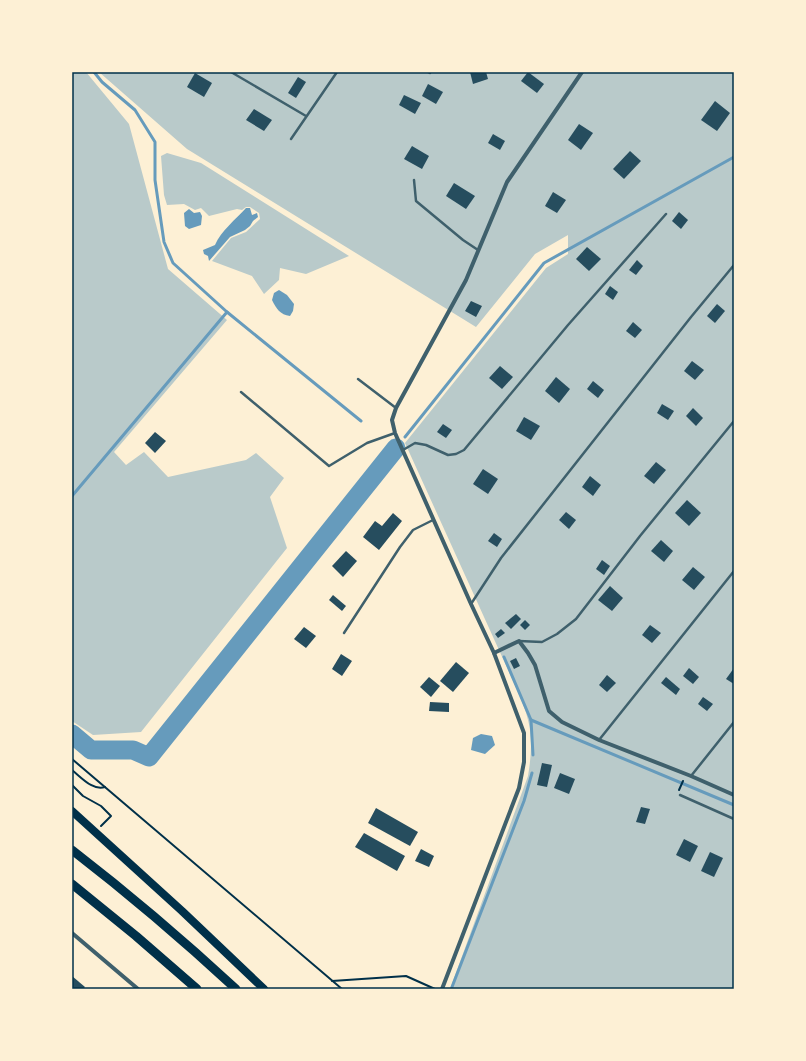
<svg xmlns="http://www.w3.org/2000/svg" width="806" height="1061" viewBox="0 0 806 1061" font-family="'Alegreya Sans',sans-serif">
<rect width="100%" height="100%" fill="#fdf0d5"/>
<g fill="#b9caca">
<path d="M72 72H86L129 124 168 269 227 320 114 452 126 465 144 452 168 477 246 460 256 453 284 478 270 497 287 548 141 732 93 735 72 721Z"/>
<path d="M99 72H734V989H450L528 776C531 758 533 738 528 720 526 711 522 702 519 694L405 443 546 268 568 254V235L535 254 476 327 187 149Z"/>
<path d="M167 153 201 163 349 256 306 274 280 268 279 280 264 294 252 276 212 261 231 238 246 232 260 219 259 213 250 207H246L242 210 237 209 209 216 201 208 195 210 184 204 167 205 164 195 161 156Z"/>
</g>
<g fill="#669bbc">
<path d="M246 208H250L252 215 257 213 258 217 253 221 250 226 245 230 230 237 209 261 208 256 204 254 203 250 215 245C221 231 236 219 246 208Z"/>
<path d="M189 209 194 213 200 212 202 216 201 225 189 229 185 226 184 213Z"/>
<path d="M279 290 287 295 294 304 293 311 290 316C280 315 276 308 272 300L274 293Z"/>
<path d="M481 734 492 736 495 745 485 754 471 750 473 738Z"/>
</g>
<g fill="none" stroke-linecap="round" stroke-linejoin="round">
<g stroke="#669bbc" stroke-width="3">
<path d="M94 72 102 82 135 110 155 142V180L164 242 173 263 227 312 361 421"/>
<path d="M405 437 544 263 734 157"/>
<path d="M72 496 227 312"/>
<path d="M504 657 531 720 533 755"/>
<path d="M531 720 734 805"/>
<path d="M452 987 524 801 532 773"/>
</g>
<path stroke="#669bbc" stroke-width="19" d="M72 734 91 750H133L149 757 396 448"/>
</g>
<g fill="#264d5e">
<path d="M470 72H486L488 79 473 84Z"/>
<path d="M528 72 544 84 537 93 521 81Z"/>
<path d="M195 73 212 83 204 97 187 87Z"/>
<path d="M298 77 306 82 296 98 288 93Z"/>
<path d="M428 84 443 92 436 104 422 96Z"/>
<path d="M404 95 421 103 415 114 399 105Z"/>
<path d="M715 101 730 113 717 131 701 120Z"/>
<path d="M254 109 272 120 264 131 246 120Z"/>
<path d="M579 124 593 133 581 150 568 140Z"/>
<path d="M493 134 505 141 500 150 488 143Z"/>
<path d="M412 146 429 156 422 169 404 159Z"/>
<path d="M630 151 641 161 624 179 613 169Z"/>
<path d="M454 183 475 196 466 209 446 196Z"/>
<path d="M553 192 566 200 557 213 545 206Z"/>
<path d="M679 212 688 220 681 229 672 221Z"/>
<path d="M587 247 601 259 589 271 576 259Z"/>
<path d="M637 260 643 266 636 275 629 270Z"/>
<path d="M610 286 618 292 613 300 605 294Z"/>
<path d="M471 301 482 306 476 317 465 311Z"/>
<path d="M717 304 725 311 715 323 707 316Z"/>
<path d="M633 322 642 330 635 338 626 331Z"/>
<path d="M692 361 704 370 695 380 684 371Z"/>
<path d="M500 366 513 377 502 389 489 378Z"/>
<path d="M556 377 570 389 559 403 545 391Z"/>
<path d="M593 381 604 390 598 398 587 389Z"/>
<path d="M662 404 674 411 668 420 657 413Z"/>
<path d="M693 408 703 418 696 426 686 416Z"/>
<path d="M524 417 540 426 531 440 516 431Z"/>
<path d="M443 424 452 430 446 438 437 432Z"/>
<path d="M155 432 166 441 155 453 145 443Z"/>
<path d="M656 462 666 470 654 484 644 476Z"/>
<path d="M483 469 498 479 488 494 473 484Z"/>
<path d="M590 476 601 485 593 496 582 487Z"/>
<path d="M687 500 701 513 689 526 675 513Z"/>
<path d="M566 512 576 520 569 529 559 520Z"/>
<path d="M393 513 402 521 379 550 363 537 375 521 382 526Z"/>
<path d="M494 533 502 539 497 547 488 541Z"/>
<path d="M661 540 673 551 664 562 651 551Z"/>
<path d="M346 551 357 561 343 577 332 566Z"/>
<path d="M602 560 610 566 604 575 596 569Z"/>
<path d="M693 567 705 577 694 590 682 580Z"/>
<path d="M610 586 623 598 612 611 598 600Z"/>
<path d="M333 595 346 606 342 611 329 600Z"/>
<path d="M516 614 521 619 511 629 505 623Z"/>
<path d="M525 620 530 625 525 630 520 625Z"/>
<path d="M650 625 661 633 652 643 642 635Z"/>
<path d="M304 627 316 636 306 648 294 639Z"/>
<path d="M501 629 505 633 498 638 495 634Z"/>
<path d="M341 654 352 661 342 676 332 669Z"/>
<path d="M516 658 520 666 514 669 510 661Z"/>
<path d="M456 662 469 673 453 692 440 681Z"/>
<path d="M689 668 699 677 693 684 683 676Z"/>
<path d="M734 668V684L726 679Z"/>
<path d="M607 675 616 683 607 692 599 685Z"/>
<path d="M429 677 440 686 431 697 420 687Z"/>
<path d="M666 677 680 689 676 695 661 683Z"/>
<path d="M703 697 713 704 707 711 698 704Z"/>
<path d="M430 702 449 703V712L429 711Z"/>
<path d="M542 763 552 765 547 787 537 785Z"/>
<path d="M560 773 575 779 569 794 554 788Z"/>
<path d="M641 807 650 809 645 824 636 822Z"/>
<path d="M376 808 418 832 410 846 368 823Z"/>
<path d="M364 833 405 856 397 871 355 847Z"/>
<path d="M684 839 698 846 690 862 676 855Z"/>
<path d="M421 849 434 856 429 867 415 861Z"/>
<path d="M710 852 723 858 714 877 701 871Z"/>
<path d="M72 976 85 987 83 989H72Z"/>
</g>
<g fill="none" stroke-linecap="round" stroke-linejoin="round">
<g stroke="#003049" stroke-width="2">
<path d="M72 759 342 989"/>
<path d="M72 770C82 778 93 791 105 787"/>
<path d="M72 785 83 796 101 806 111 816 101 826"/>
<path d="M679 790 683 781"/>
<path d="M332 981 406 976 435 989"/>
</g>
<g stroke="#3f606c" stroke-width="2.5">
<path d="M231 72 306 116"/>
<path d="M428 72 430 73"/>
<path d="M291 139 337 72"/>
<path d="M414 180 416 201 463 240 478 250"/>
<path d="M358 379 396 408"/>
<path d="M241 392 329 466 367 443 395 433"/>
<path d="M403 450 415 443 426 445 448 455 456 454 464 450 568 325 666 214"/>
<path d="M471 604 501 558 691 317 734 265"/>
<path d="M344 633 400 547 413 530 433 520"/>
<path d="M519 641 542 642 557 634 576 619 640 536 734 421"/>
<path d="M599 740 734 571"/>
<path d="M691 776 734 722"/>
<path d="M680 795 734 819"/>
</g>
<g stroke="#3f606c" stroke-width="4">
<path d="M494 653 519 641 528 653 535 665 549 711 562 722 599 740 691 776 734 795"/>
<path d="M72 933 138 989"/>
<path d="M442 989 519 788 524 762V733L494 653 471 604 395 433 392 420 396 408 466 280 507 182 582 72"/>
</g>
<path stroke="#003049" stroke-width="8" d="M72 811 182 911 264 989"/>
<g stroke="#003049" stroke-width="9">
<path d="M72 850C129 894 183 940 236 989"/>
<path d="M72 884 136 936 197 989"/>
</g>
</g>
<rect width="806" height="1061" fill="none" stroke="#fdf0d5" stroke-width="146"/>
<rect x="73" y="73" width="660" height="915" fill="none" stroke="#003049" stroke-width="1.5"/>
</svg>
